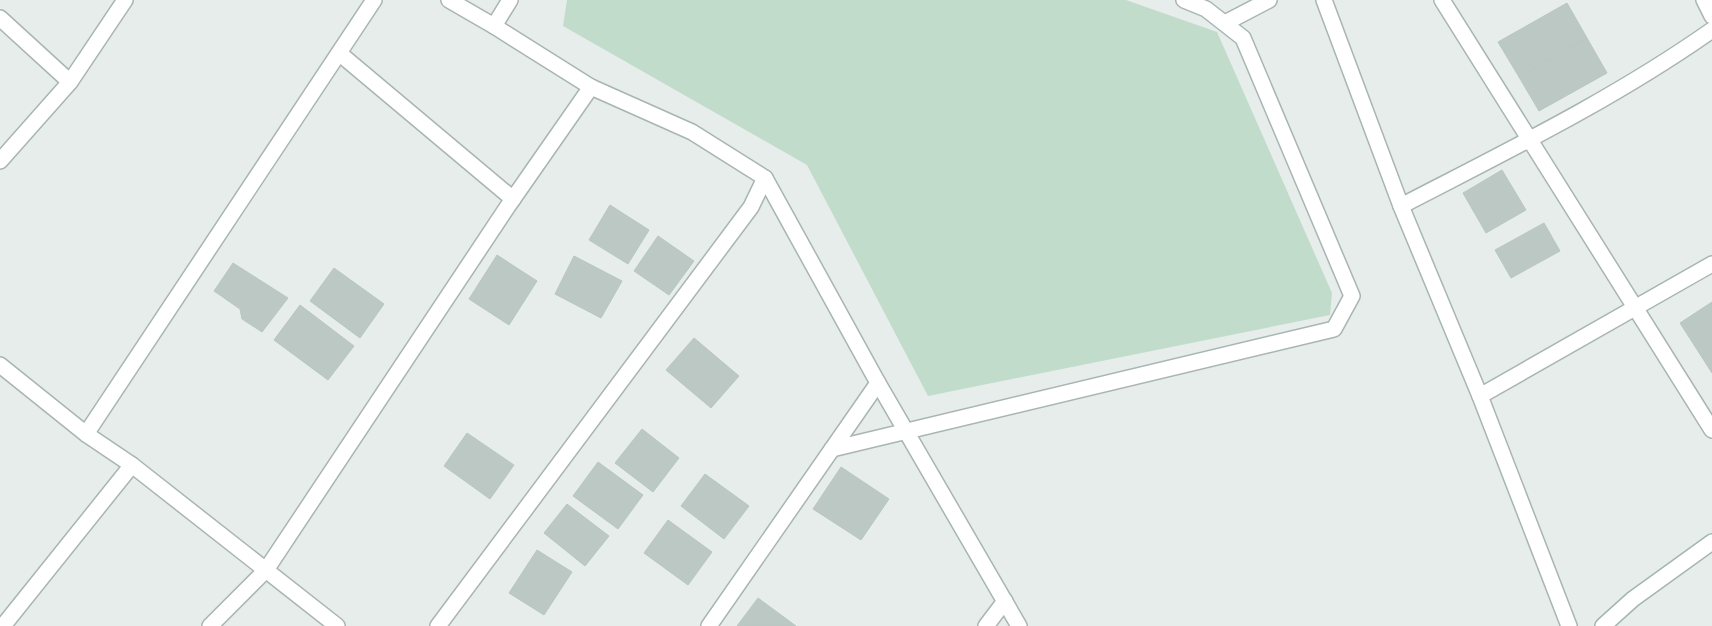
<svg xmlns="http://www.w3.org/2000/svg" width="1712" height="626" viewBox="0 0 1712 626" font-family="'Titillium Web',sans-serif">
<rect width="100%" height="100%" fill="#e6edeb"/>
<path fill="#c2dccc" d="M567 0H1126L1217 32 1332 293 1330 315 928 396 807 165 563 26Z"/>
<g fill="#bcc8c4" stroke="#b9c6c2">
<path d="M1567 3 1587 38 1519 77 1498 42Z"/>
<path d="M1587 38 1607 73 1539 111 1519 77Z"/>
<path d="M1502 170 1526 210 1486 233 1463 193Z"/>
<path d="M610 205 649 230 628 264 589 240Z"/>
<path d="M1544 223 1560 251 1511 278 1495 250Z"/>
<path d="M658 236 694 261 669 295 634 271Z"/>
<path d="M497 255 537 281 509 325 469 299Z"/>
<path d="M574 256 622 281 601 318 555 294Z"/>
<path d="M233 263 288 298 262 332 242 319 240 309 214 291Z"/>
<path d="M334 268 384 304 360 338 310 301Z"/>
<path d="M1712 302V373L1680 323Z"/>
<path d="M300 305 354 346 328 380 274 340Z"/>
<path d="M694 338 739 376 711 408 666 370Z"/>
<path d="M642 429 679 458 653 492 615 463Z"/>
<path d="M467 433 514 465 490 499 444 466Z"/>
<path d="M598 462 643 495 618 529 573 496Z"/>
<path d="M841 467 889 499 861 540 813 509Z"/>
<path d="M705 474 749 506 724 539 681 506Z"/>
<path d="M567 504 609 536 585 566 544 533Z"/>
<path d="M668 520 712 552 688 585 644 553Z"/>
<path d="M537 550 572 572 544 615 509 593Z"/>
<path d="M758 598 796 626H737Z"/>
</g>
<g fill="none" stroke-linecap="round" stroke-linejoin="round">
<g stroke="#a9b5b2" stroke-width="18">
<g id="street">
<path d="M449 0 494 26 591 87 692 132 765 178 878 383 1019 626"/>
<path d="M1324 0 1401 206 1480 396 1569 626"/>
<path d="M1442 0 1712 430"/>
<path d="M1704 0 1712 16"/>
<path d="M0 18 70 82"/>
<path d="M1225 23 1269 0"/>
<path d="M494 26 510 0"/>
<path d="M339 53 513 199"/>
<path d="M0 161 70 82 125 0"/>
<path d="M1401 206C1507 151 1614 99 1712 30"/>
<path d="M0 365 86 434 132 465 337 626"/>
<path d="M1480 396 1712 264"/>
<path d="M86 434 374 0"/>
<path d="M832 449 1334 329 1352 296 1243 38 1206 9 1184 0"/>
<path d="M3 626 132 465"/>
<path d="M210 626 266 570 508 206 591 87"/>
<path d="M438 626 751 207 765 178"/>
<path d="M709 626 878 383"/>
<path d="M986 626 1005 601"/>
</g>
</g>
<g stroke="#a3b5b0" stroke-width="18">
<path id="secondary" d="M1603 626 1633 599 1712 542"/>
</g>
<use href="#street" stroke="#fff" stroke-width="15"/>
<use href="#secondary" stroke="#fff" stroke-width="15"/>
</g>
</svg>
